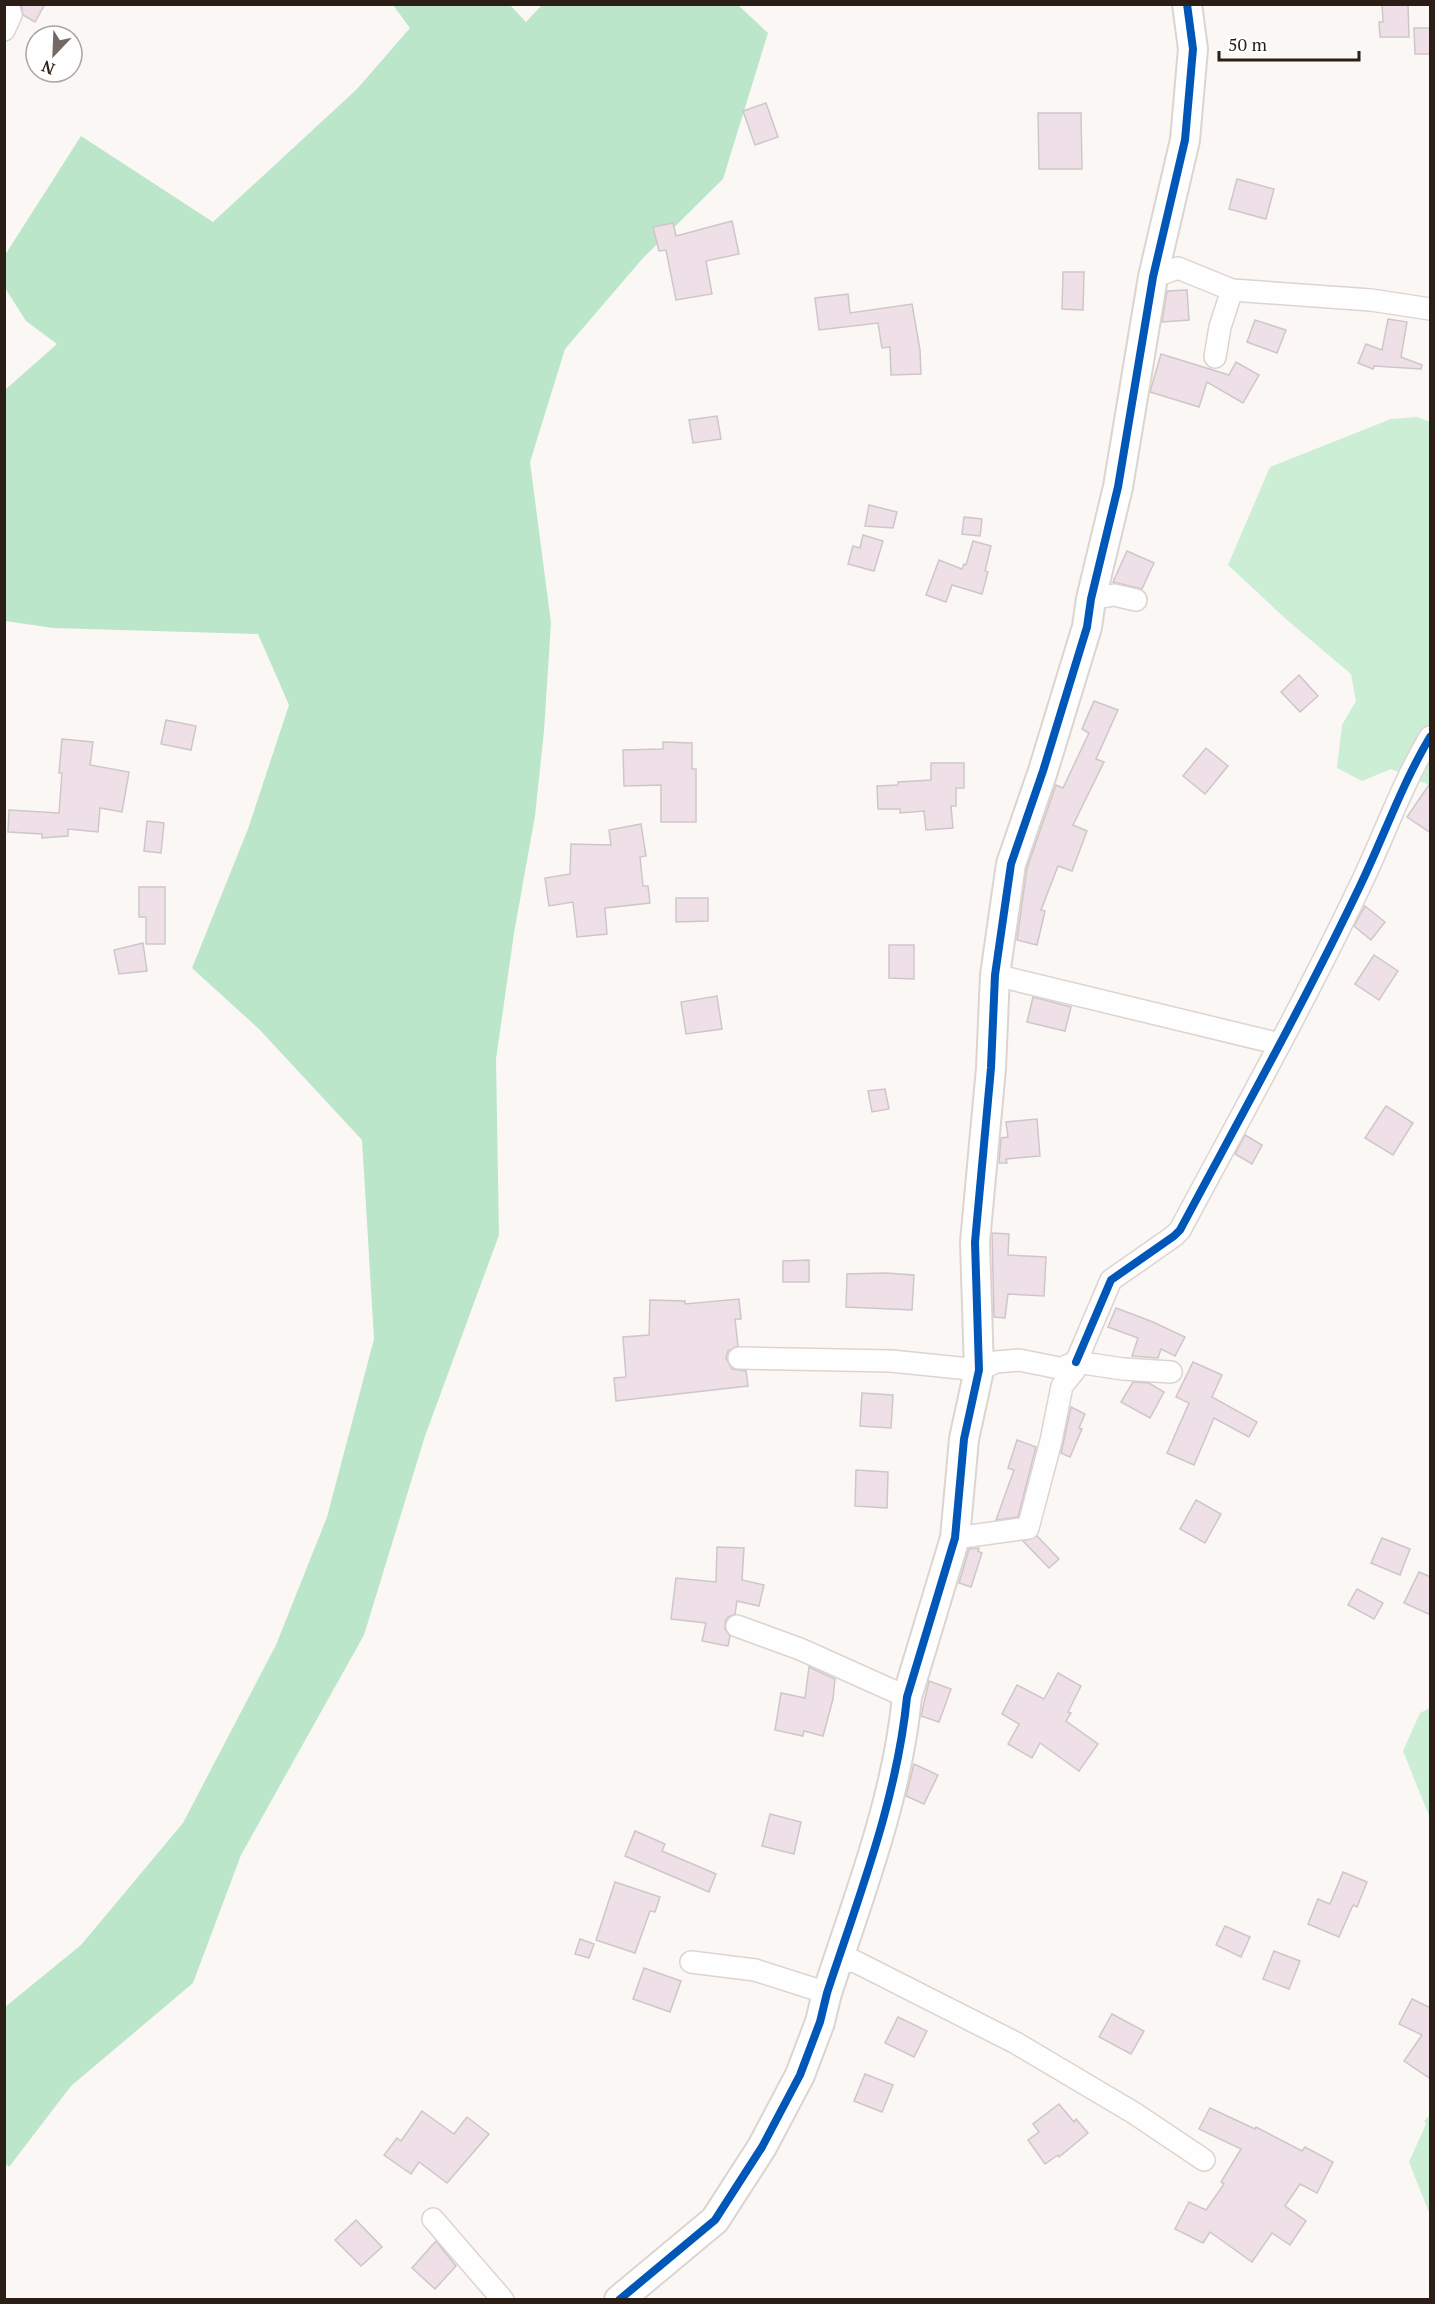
<svg xmlns="http://www.w3.org/2000/svg" width="1435" height="2304" viewBox="0 0 1435 2304" font-family="'PT Serif',serif">
<rect width="100%" height="100%" fill="#fbf7f5"/>
<g fill="#cbeed5">
<path d="M1417 417 1430 422 1429 785 1391 769 1362 781 1337 768 1342 725 1356 701 1351 674 1287 620 1228 565 1270 467 1391 419Z"/>
<path d="M1430 1708V1818L1403 1751 1420 1713Z"/>
<path d="M1430 2115V2215L1409 2162 1426 2124 1424 2121Z"/>
</g>
<path fill="#bce6ca" d="M393 5H510L526 22 542 5H738L768 33 723 179 643 258 565 349 530 462 551 623 544 731 535 816 514 933 496 1059 499 1235 425 1436 364 1635 241 1855 193 1983 71 2086 9 2167 5 2163V2007L81 1945 183 1823 276 1645 327 1517 374 1339 362 1140 259 1029 192 968 248 829 289 705 258 634 53 628 5 621V390L57 344 26 321 5 288V255L81 136 213 222 357 89 410 28Z"/>
<g fill="#eee0e6" stroke="#cec7ca" stroke-width="1.5">
<path d="M21 4H45L35 22 23 15Z"/>
<path d="M1382 4H1408L1409 37H1380L1379 22H1383Z"/>
<path d="M1414 28H1431V54H1415Z"/>
<path d="M766 103 778 137 755 145 743 111Z"/>
<path d="M1038 113H1081L1082 169H1039Z"/>
<path d="M1237 179 1274 189 1266 219 1229 209Z"/>
<path d="M732 221 739 254 706 261 712 294 676 300 666 250 659 251 653 227 673 223 676 236Z"/>
<path d="M1063 272H1084L1083 310 1062 309Z"/>
<path d="M1187 290 1189 320 1162 322 1167 291Z"/>
<path d="M848 294 850 313 912 304 920 350 921 374 891 375 890 347 882 348 878 323 819 330 815 298Z"/>
<path d="M1388 319 1407 322 1401 357 1422 365 1421 369 1374 366 1373 369 1358 363 1366 344 1382 350Z"/>
<path d="M1255 320 1286 330 1277 353 1247 342Z"/>
<path d="M1161 354 1229 375 1236 362 1259 375 1243 403 1207 382 1199 407 1150 392Z"/>
<path d="M717 416 721 439 693 443 689 420Z"/>
<path d="M869 505 897 512 893 528 865 526Z"/>
<path d="M964 517 982 519 980 536 962 534Z"/>
<path d="M863 535 883 541 874 571 848 564 853 546 860 548Z"/>
<path d="M973 541 991 546 985 571 988 572 982 594 952 585 946 602 926 595 939 560 962 569 964 564 966 565Z"/>
<path d="M1127 551 1154 563 1142 589 1113 582Z"/>
<path d="M1299 675 1318 696 1300 712 1281 692Z"/>
<path d="M1094 701 1118 710 1096 759 1104 762 1073 825 1087 831 1072 871 1058 866 1041 910 1045 911 1037 945 1017 940 1027 868 1056 785 1063 788 1089 733 1082 729Z"/>
<path d="M166 720 196 726 191 750 161 744Z"/>
<path d="M62 739 93 742 90 765 129 772 122 812 100 808 98 832 68 829V836L42 838V834L8 832 9 810 59 813 62 773H59Z"/>
<path d="M663 742 692 743V769H696V822H661V785L624 786 623 750 663 749Z"/>
<path d="M1206 748 1228 766 1205 794 1183 776Z"/>
<path d="M931 763H964V788H956V806H951L953 828 926 830 924 811 900 813V809H878L877 786 898 785V782L931 780Z"/>
<path d="M1431 782V833L1407 817Z"/>
<path d="M147 821 164 823 161 853 144 851Z"/>
<path d="M641 824 646 856 640 857 643 886H648L650 903 605 908 607 934 577 937 573 902 549 906 545 878 570 874 571 844 611 845 609 830Z"/>
<path d="M139 887H165V944H146V917H139Z"/>
<path d="M676 898H708V921L676 922Z"/>
<path d="M1365 906 1385 922 1371 940 1354 926Z"/>
<path d="M143 943 147 971 119 974 114 950Z"/>
<path d="M889 945H914V979L889 978Z"/>
<path d="M1374 955 1398 971 1379 1000 1355 984Z"/>
<path d="M717 996 722 1029 686 1034 681 1002Z"/>
<path d="M1033 997 1071 1007 1065 1031 1027 1022Z"/>
<path d="M885 1089 889 1109 872 1112 868 1091Z"/>
<path d="M1386 1106 1413 1123 1393 1155 1365 1138Z"/>
<path d="M1037 1119 1040 1156 1006 1159 1007 1163H999L1001 1138 1008 1137 1006 1122Z"/>
<path d="M1245 1135 1262 1145 1252 1164 1235 1154Z"/>
<path d="M992 1233 1009 1234 1008 1255 1046 1257 1044 1296 1008 1294 1005 1318 994 1317Z"/>
<path d="M809 1260V1282H783V1261Z"/>
<path d="M886 1273 914 1275 912 1310 846 1307 847 1274Z"/>
<path d="M739 1299 741 1319H735L738 1346 728 1351 726 1358 732 1369 746 1371 748 1386 616 1401 614 1378 626 1377 623 1337 649 1335 650 1300 685 1301V1304Z"/>
<path d="M1116 1308 1153 1322 1185 1337 1175 1356 1161 1349 1158 1358 1132 1356 1138 1338 1108 1327Z"/>
<path d="M1193 1362 1222 1375 1212 1397 1257 1422 1249 1437 1214 1418 1194 1465 1167 1453 1189 1403 1176 1397Z"/>
<path d="M1133 1382 1149 1383 1164 1392 1150 1418 1121 1402Z"/>
<path d="M862 1393 893 1395 891 1428 860 1426Z"/>
<path d="M1071 1407 1085 1414 1079 1428 1082 1429 1070 1457 1061 1453Z"/>
<path d="M1017 1440 1036 1447 1018 1517 996 1520 1014 1470 1008 1468Z"/>
<path d="M856 1470 888 1472 887 1508 855 1506Z"/>
<path d="M1196 1500 1221 1514 1205 1543 1180 1529Z"/>
<path d="M1037 1536 1059 1559 1049 1568 1023 1541Z"/>
<path d="M1382 1538 1410 1549 1400 1575 1371 1563Z"/>
<path d="M717 1547 744 1548 742 1580 764 1585 759 1606 737 1601 735 1614 728 1617 725 1622V1629L730 1636 728 1646 702 1641 706 1623 671 1619 676 1578 716 1582Z"/>
<path d="M979 1548 978 1551 982 1553 971 1587 959 1583 969 1549Z"/>
<path d="M1419 1572 1431 1577V1615L1404 1603Z"/>
<path d="M1357 1589 1383 1603 1374 1619 1348 1605Z"/>
<path d="M809 1667 835 1679 833 1699 823 1736 804 1731 803 1736 775 1730 781 1693 805 1698Z"/>
<path d="M1058 1673 1081 1686 1068 1712 1071 1713 1066 1721 1098 1744 1079 1771 1040 1743 1032 1758 1008 1744 1019 1724 1002 1714 1017 1685 1044 1699Z"/>
<path d="M929 1681 951 1689 939 1722 921 1716Z"/>
<path d="M914 1764 938 1775 924 1804 906 1796Z"/>
<path d="M770 1814 801 1822 794 1854 762 1846Z"/>
<path d="M635 1831 665 1844 662 1851 716 1874 709 1892 625 1856Z"/>
<path d="M1343 1872 1367 1882 1357 1907 1353 1905 1339 1937 1308 1924 1318 1899 1330 1904Z"/>
<path d="M615 1882 660 1897 655 1912 650 1911 635 1953 596 1940Z"/>
<path d="M1225 1926 1250 1937 1241 1957 1216 1945Z"/>
<path d="M580 1939 594 1944 589 1958 575 1954Z"/>
<path d="M1274 1951 1300 1961 1289 1989 1263 1979Z"/>
<path d="M644 1968 681 1981 670 2012 633 1999Z"/>
<path d="M1412 1999 1431 2008V2079L1404 2061 1422 2035 1399 2024Z"/>
<path d="M1112 2014 1144 2031 1131 2054 1099 2037Z"/>
<path d="M898 2017 927 2031 914 2057 885 2043Z"/>
<path d="M865 2074 893 2085 882 2112 854 2101Z"/>
<path d="M1059 2104 1074 2122 1076 2119 1088 2133 1059 2157 1058 2155 1045 2164 1028 2140 1039 2132 1033 2124Z"/>
<path d="M1210 2108 1255 2129 1256 2127 1302 2151 1305 2147 1333 2162 1317 2193 1300 2184 1285 2206 1306 2221 1290 2245 1272 2233 1252 2262 1210 2232 1203 2243 1175 2229 1189 2202 1206 2210 1224 2184 1221 2182 1241 2149 1199 2129Z"/>
<path d="M422 2111 454 2134 467 2117 489 2134 447 2183 419 2162 411 2174 384 2155 397 2138 401 2141Z"/>
<path d="M356 2220 382 2247 361 2266 335 2240Z"/>
<path d="M436 2241 456 2266 435 2289 412 2268Z"/>
</g>
<g fill="none" stroke-linecap="round" stroke-linejoin="round">
<g stroke="#ddd4d0" stroke-width="24">
<g id="street">
<path d="M4 30 11 15 8 4"/>
<path d="M1153 277 1178 268 1232 290 1371 300 1430 309"/>
<path d="M1215 357 1220 327 1232 290"/>
<path d="M1091 599 1114 595 1136 600"/>
<path d="M995 975 1280 1044"/>
<path d="M739 1358 891 1361 979 1370 996 1362 1019 1360 1074 1371 1062 1368 1076 1362 1123 1369 1171 1372"/>
<path d="M1076 1362 1111 1280 1174 1236 1180 1230C1241 1116 1304 1003 1360 886 1384 836 1402 784 1430 737"/>
<path d="M955 1538 1028 1528 1051 1441 1062 1386 1074 1371"/>
<path d="M737 1626 800 1649 907 1697"/>
<path d="M691 1962 755 1970 827 1993"/>
<path d="M837 1962 854 1961 1016 2043 1134 2113 1204 2160"/>
<path d="M433 2219 503 2300"/>
</g>
</g>
<g stroke="#ddd4d0" stroke-width="32">
<path id="secondary" d="M619 2300 715 2220 762 2147 800 2075 820 2022 827 1993C859 1896 897 1799 907 1697L955 1538 964 1439 979 1370 975 1242 991 1068 995 975 1011 864 1043 771 1087 627 1091 599 1118 487 1153 277 1185 140 1193 49 1187 4"/>
</g>
<use href="#street" stroke="#fefefe" stroke-width="21"/>
<use href="#secondary" stroke="#fefefe" stroke-width="28"/>
<g stroke="#fff" stroke-width="11">
<g id="cycleway">
<path d="M1076 1362 1111 1280 1174 1236 1180 1230C1241 1116 1304 1003 1360 886 1384 836 1402 784 1430 737"/>
<path d="M619 2300 715 2220 762 2147 800 2075 820 2022 827 1993C859 1896 897 1799 907 1697L955 1538 964 1439 979 1370 975 1242 991 1068 995 975 1011 864 1043 771 1087 627 1091 599 1118 487 1153 277 1185 140 1193 49 1187 4"/>
</g>
</g>
<use href="#cycleway" stroke="#0057b8" stroke-width="8"/>
</g>
<rect width="1435" height="2304" fill="none" stroke="#2b1e17" stroke-width="12"/>
<g transform="translate(54 54) rotate(203)"><circle r="28" fill="#ffffff" stroke="#aaa5a2" stroke-width="1.5"/>
<path d="M0-4.5L10 22L0 15L-10 22Z" fill="#746a65"/>
<text y="-9" font-size="16" font-weight="bold" text-anchor="middle" fill="#2b1e17">N</text>
</g>
<path d="M1219 51v9h140v-9" fill="none" stroke="#2b1e17" stroke-width="3"/>
<text x="1228" y="51" font-size="18" fill="#2b1e17" stroke="#ffffff" stroke-width="4.5" paint-order="stroke">50 m</text>
</svg>
